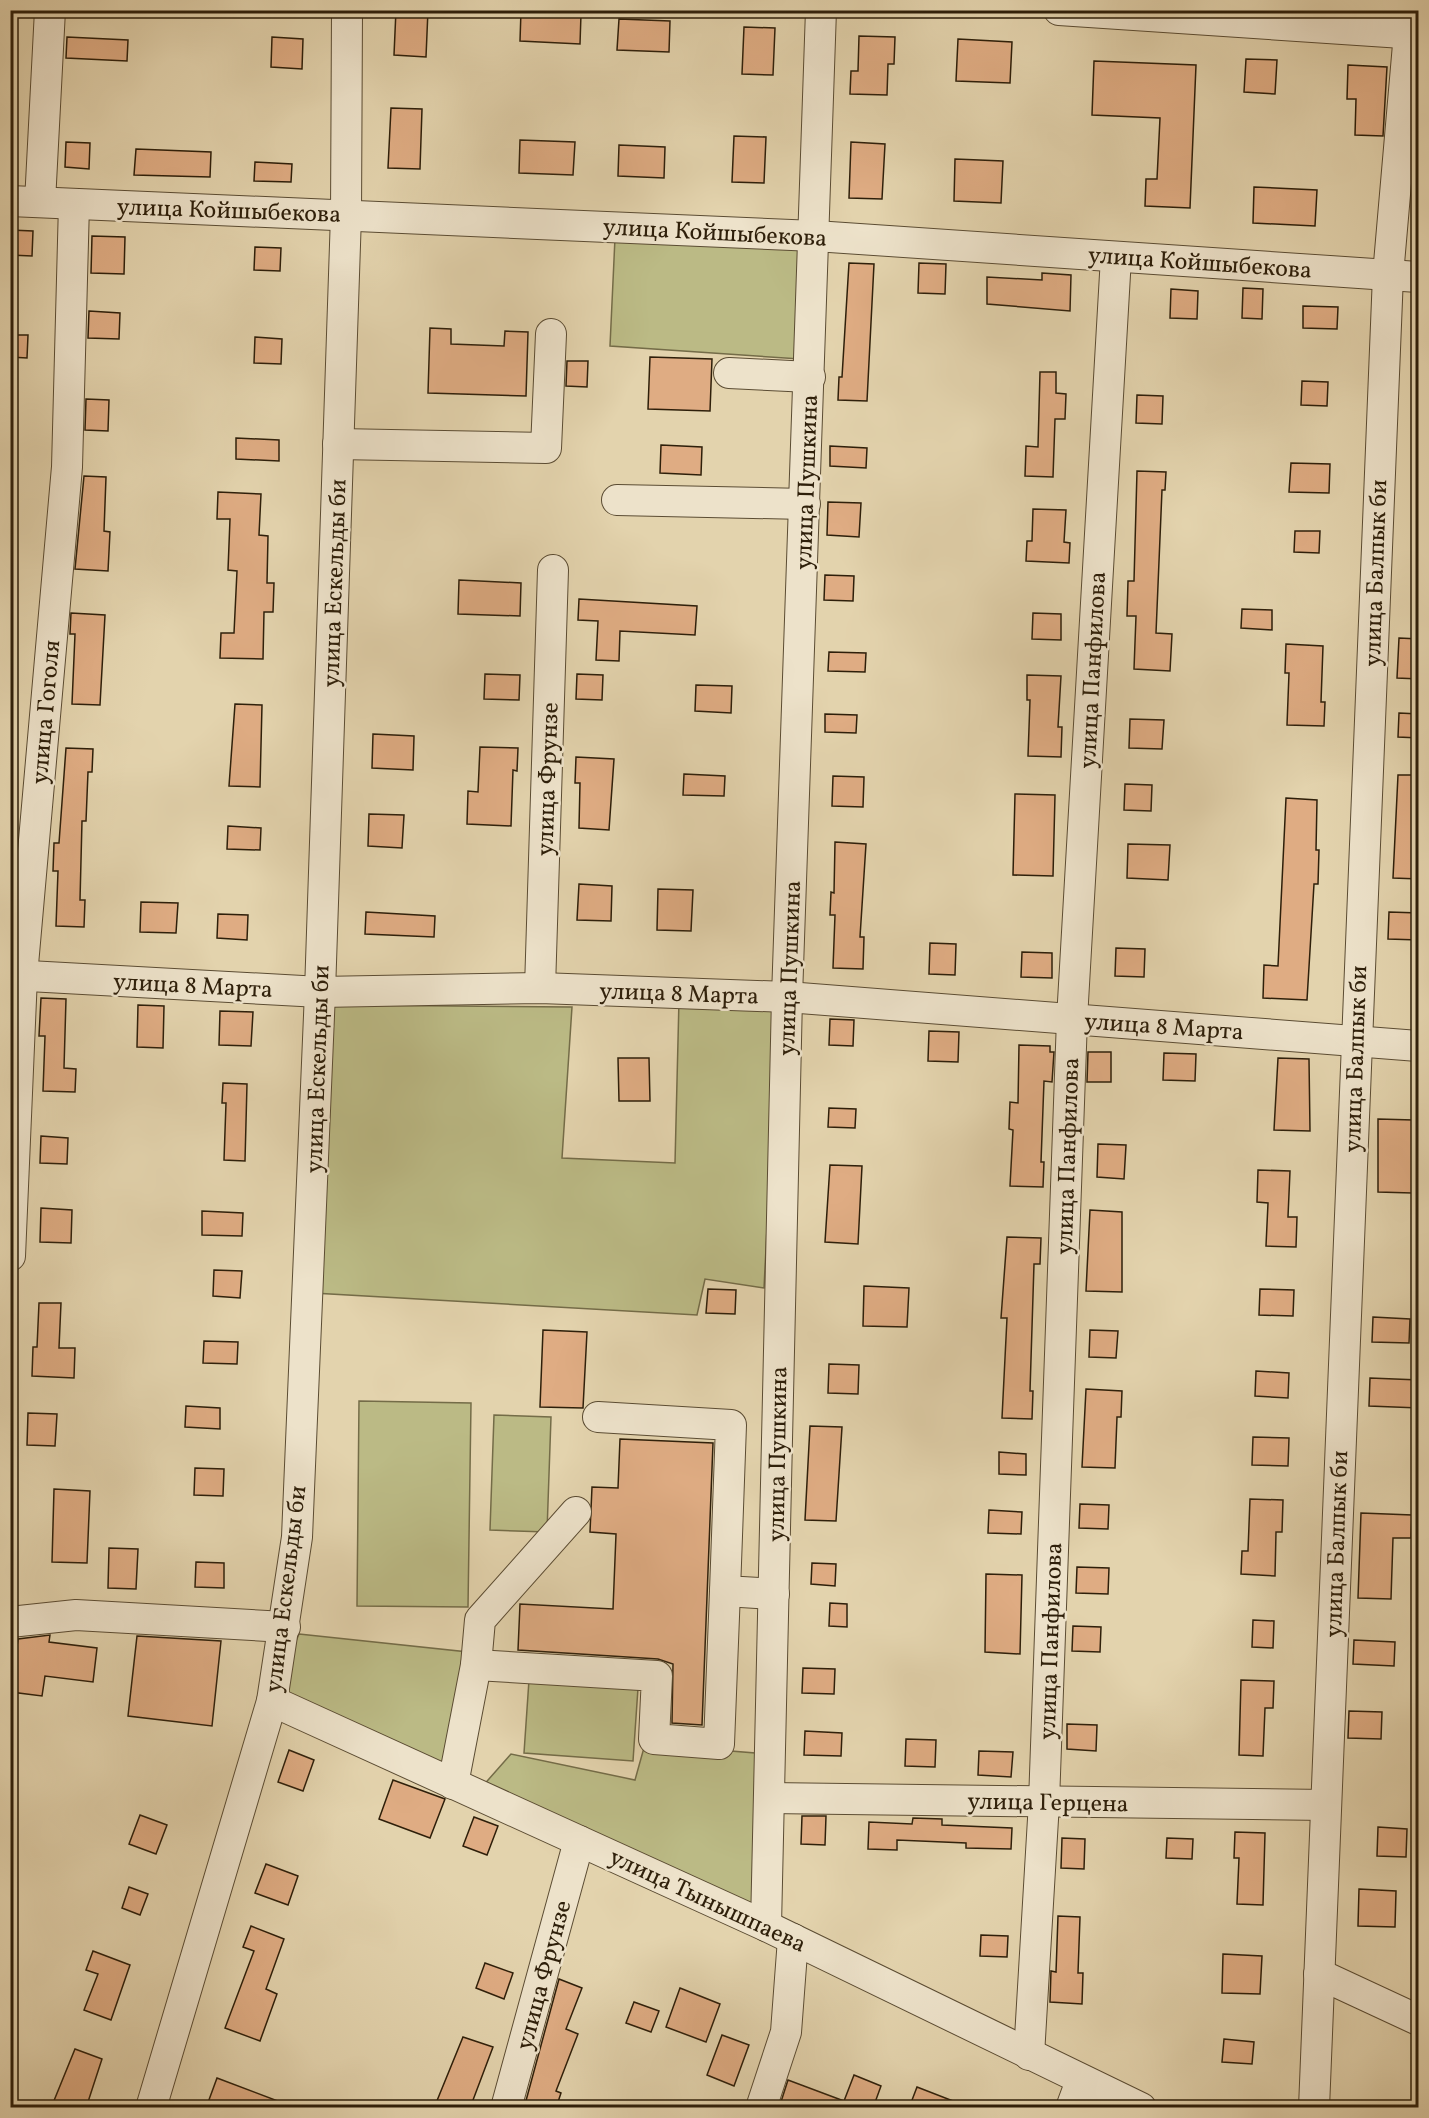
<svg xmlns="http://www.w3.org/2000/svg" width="1429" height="2118" viewBox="0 0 1429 2118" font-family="Vollkorn,serif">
<rect width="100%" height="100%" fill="#e3d3ad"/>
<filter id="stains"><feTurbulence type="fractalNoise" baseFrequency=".00333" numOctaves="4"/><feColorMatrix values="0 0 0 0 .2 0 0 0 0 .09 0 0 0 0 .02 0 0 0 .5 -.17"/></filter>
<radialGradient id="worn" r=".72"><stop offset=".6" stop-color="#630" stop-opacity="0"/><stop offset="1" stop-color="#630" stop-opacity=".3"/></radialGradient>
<g fill="#bbba85" stroke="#746c48" stroke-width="1.5">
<path d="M615 238 803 242 800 359 610 346Z"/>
<path d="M679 1000 778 1009 764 1288 705 1279 697 1315 313 1293 333 1005 572 1007 562 1158 675 1163Z"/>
<path d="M359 1401 471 1403 468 1607 357 1606Z"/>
<path d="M494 1415 551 1417 547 1532 490 1530Z"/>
<path d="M299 1634 468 1652 446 1775 273 1695Z"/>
<path d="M529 1680 638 1688 633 1761 524 1753Z"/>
<path d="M645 1744 755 1753 757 1910 481 1788 511 1754 635 1780Z"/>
</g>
<g fill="#dfac83" stroke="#2e1f0a" stroke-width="1.5">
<path d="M396 10H428L426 57 394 55Z"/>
<path d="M521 11 581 14 580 44 520 41Z"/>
<path d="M619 19 670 21 669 52 617 50Z"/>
<path d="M744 27 775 28 773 75 742 74Z"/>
<path d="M859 36 895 37 894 64H888L887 95 850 94 851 71H858Z"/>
<path d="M67 37 128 40 127 61 66 58Z"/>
<path d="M272 37 303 39 302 69 271 67Z"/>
<path d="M958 39 1012 42 1010 83 956 81Z"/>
<path d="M1246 59 1277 60 1275 94 1244 92Z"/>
<path d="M1094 61 1196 65 1190 208 1145 206 1146 179H1157L1160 118 1092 115Z"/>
<path d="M1348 65 1387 67 1383 136 1355 135 1356 99H1347Z"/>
<path d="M391 108 422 109 420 169 388 168Z"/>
<path d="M734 136 766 137 764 183 732 182Z"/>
<path d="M520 140 575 142 573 175 519 173Z"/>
<path d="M66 142 90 143 89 169 65 167Z"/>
<path d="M851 142 885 144 882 199 849 198Z"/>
<path d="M619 145 665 147 664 178 618 176Z"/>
<path d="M136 149 211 152 210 177 134 175Z"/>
<path d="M955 159 1003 161 1001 203 954 201Z"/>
<path d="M255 162 292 164 291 182 254 181Z"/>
<path d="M1254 187 1317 190 1315 226 1253 223Z"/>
<path d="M10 230 33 231 32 256 10 255Z"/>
<path d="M92 236 125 237 124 274 91 273Z"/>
<path d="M255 247 281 248 280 271 254 270Z"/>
<path d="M849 263 874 264 867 401 838 400 839 377H842Z"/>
<path d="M919 263 946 264 945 294 918 293Z"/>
<path d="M1042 273 1071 275 1070 311 987 304V277L1042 280Z"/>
<path d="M1243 288 1263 289 1262 319 1242 318Z"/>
<path d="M1171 289 1198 291 1197 319 1170 318Z"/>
<path d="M1303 306 1338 307 1337 329 1303 328Z"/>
<path d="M89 311 120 313 119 339 88 338Z"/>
<path d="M430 328 451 329V344L504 346 505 331 528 332 526 396 428 393Z"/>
<path d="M10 335H28L27 358 10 357Z"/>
<path d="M255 337 282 339 281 364 254 363Z"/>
<path d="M650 357 712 359 710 411 648 409Z"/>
<path d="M567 361H588L587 387 566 386Z"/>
<path d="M1040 372H1056V393L1066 394 1065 419H1055L1053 477 1025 476 1026 446 1038 447Z"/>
<path d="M1302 381 1328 382 1327 406 1301 405Z"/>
<path d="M1137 395 1163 396 1162 424 1136 423Z"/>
<path d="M86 399 109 400 108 431 85 430Z"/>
<path d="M236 438 279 440V461L236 459Z"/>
<path d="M661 445 702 447 701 475 660 473Z"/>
<path d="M830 446 867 448 866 468 830 466Z"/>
<path d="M1291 463 1330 464 1329 493 1289 492Z"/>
<path d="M1137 471 1166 472 1165 490H1162L1156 633 1172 634 1170 671 1134 669 1136 616H1127L1128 581H1134Z"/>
<path d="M84 476 106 477 104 531 110 532 108 571 75 569Z"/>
<path d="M218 492 261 494 259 535 268 536 267 583H274L273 612H264L263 659 220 658 221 633H234L237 571 228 570 230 519H217Z"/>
<path d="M828 502 861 503 859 537 827 535Z"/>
<path d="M1033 509 1066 510 1064 542 1070 543 1069 563 1026 561 1027 541H1032Z"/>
<path d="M1295 531H1320L1319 553 1294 552Z"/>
<path d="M825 575 854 576 853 601 824 600Z"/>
<path d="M459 580 521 583 520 616 458 614Z"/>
<path d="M579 599 697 606 695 635 620 631 619 661 596 660 598 621 578 620Z"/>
<path d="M1242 609 1272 610V630L1241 628Z"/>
<path d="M71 613 105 615 100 705 72 704 75 634H70Z"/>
<path d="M1033 613 1061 614V640L1032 639Z"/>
<path d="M1399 638 1419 639V679L1397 678Z"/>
<path d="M1286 644 1323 646 1321 702H1325L1324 726 1287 725 1289 673H1285Z"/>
<path d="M829 652 866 653 865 672 828 671Z"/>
<path d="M485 674 520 675 519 700 484 699Z"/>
<path d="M577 674 603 675 602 700 576 699Z"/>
<path d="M1027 675 1061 676 1058 727H1062L1061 757 1028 756 1030 700H1027Z"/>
<path d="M696 685 732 686 731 713 695 711Z"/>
<path d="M235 704 262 705 260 787 229 786Z"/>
<path d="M1399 713 1419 714V738L1398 737Z"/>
<path d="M825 714 857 715 856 733 825 732Z"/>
<path d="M1130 719 1164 720 1162 749 1129 748Z"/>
<path d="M373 734 414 736 413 770 372 768Z"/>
<path d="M480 747 518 748 517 771 513 770 511 826 467 824 468 791 478 792Z"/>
<path d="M66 748 93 749 92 772H88L86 821H82L80 900H85L84 927 56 926 58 871H53L54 843H59Z"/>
<path d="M576 757 614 759 609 830 579 828 580 783H575Z"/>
<path d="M684 774 725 776 724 796 683 795Z"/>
<path d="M1398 775H1419V879L1393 878Z"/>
<path d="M833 776 864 777 863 807 832 806Z"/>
<path d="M1125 784 1152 785 1151 811 1124 810Z"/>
<path d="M1015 794 1055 795 1053 876 1013 875Z"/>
<path d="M1286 798 1317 800 1316 850H1319L1318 884H1314L1307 1000 1263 998 1264 965 1278 966Z"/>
<path d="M369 814 404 815 402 848 368 846Z"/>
<path d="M228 826 261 828 260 850 227 849Z"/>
<path d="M835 842 866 844 860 937H864L863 969 833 968 835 915H830L831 892 834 893Z"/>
<path d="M1128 844 1170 845 1168 880 1127 878Z"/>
<path d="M579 884 612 886 611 921 577 920Z"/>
<path d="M658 889 693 890 691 931 657 930Z"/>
<path d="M141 902 178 903 176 933 140 932Z"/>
<path d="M366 912 435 916 434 937 365 934Z"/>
<path d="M1389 912 1419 913V940L1388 939Z"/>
<path d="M218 914 248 915 247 940 217 938Z"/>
<path d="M930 943 956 944 955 975 929 974Z"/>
<path d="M1116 948 1145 949 1144 977 1115 976Z"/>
<path d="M1022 952 1052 953V978L1021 977Z"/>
<path d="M41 998 66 999 64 1068 76 1069 75 1092 43 1091 45 1036H39Z"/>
<path d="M138 1005 164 1006 163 1048 137 1047Z"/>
<path d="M220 1011 253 1012 251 1046 219 1045Z"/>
<path d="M830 1019 854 1020 853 1046 829 1045Z"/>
<path d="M929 1031 959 1032 958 1062 928 1061Z"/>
<path d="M1019 1045 1050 1046V1052H1054L1052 1082 1044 1081 1041 1162H1044L1043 1187 1010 1186 1013 1130 1009 1129 1010 1102 1018 1103Z"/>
<path d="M1088 1052H1111V1082H1087Z"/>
<path d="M1164 1053 1196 1054 1195 1081 1163 1080Z"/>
<path d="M618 1058H649L650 1101H619Z"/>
<path d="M1278 1058 1309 1059 1310 1131 1274 1130Z"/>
<path d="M223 1083 247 1084 245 1161 224 1160 226 1103H222Z"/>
<path d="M829 1108 856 1109 855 1128 828 1127Z"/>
<path d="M1378 1119 1413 1120 1412 1193 1378 1192Z"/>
<path d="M41 1136 68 1138 67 1164 40 1163Z"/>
<path d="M1098 1144 1126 1145 1124 1179 1097 1177Z"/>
<path d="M830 1165 862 1166 858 1244 825 1242Z"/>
<path d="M1258 1170 1290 1171 1288 1217H1297L1296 1247 1266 1246 1268 1203 1257 1202Z"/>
<path d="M41 1208 72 1210 71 1243 40 1242Z"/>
<path d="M1090 1210 1122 1212V1292L1086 1291Z"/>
<path d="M202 1211 243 1213 242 1236 202 1235Z"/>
<path d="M1007 1237 1041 1238 1040 1264H1034L1030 1391H1033L1032 1419 1002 1418 1007 1318H1001Z"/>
<path d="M214 1270 242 1271 240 1298 213 1296Z"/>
<path d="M864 1286 909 1288 907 1327 863 1326Z"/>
<path d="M708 1289 736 1290 735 1314 706 1313Z"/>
<path d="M1260 1289 1294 1290 1293 1316 1259 1315Z"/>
<path d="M39 1303H61L59 1348H75L74 1378 32 1376 33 1347H37Z"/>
<path d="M1373 1317 1410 1319 1409 1343 1372 1342Z"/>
<path d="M543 1330 587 1332 583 1408 540 1407Z"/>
<path d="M1090 1330 1118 1331 1116 1358 1089 1357Z"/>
<path d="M204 1341 238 1342 237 1364 203 1363Z"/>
<path d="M829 1364 859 1365 858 1394 828 1393Z"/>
<path d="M1256 1371 1289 1373 1288 1398 1255 1396Z"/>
<path d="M1370 1378 1419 1380V1408L1369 1406Z"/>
<path d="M1086 1389 1122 1391 1121 1417H1117L1115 1468 1082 1467Z"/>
<path d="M186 1406 220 1408V1429L185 1427Z"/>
<path d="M28 1413 57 1414 55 1446 27 1445Z"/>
<path d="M810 1426 842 1427 836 1521 805 1520Z"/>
<path d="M1253 1437 1289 1438 1288 1466 1252 1465Z"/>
<path d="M620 1439 713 1443 702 1725 672 1723 673 1664 658 1659 518 1650 520 1604 613 1609 616 1534 590 1532 592 1487 618 1488Z"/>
<path d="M999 1452 1026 1454V1475L999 1474Z"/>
<path d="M195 1468 224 1469 223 1496 194 1495Z"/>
<path d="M54 1489 90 1491 87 1563 52 1562Z"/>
<path d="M1250 1499 1283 1500 1282 1532H1276L1275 1576 1241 1574 1242 1551H1248Z"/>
<path d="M1080 1504 1109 1505 1108 1529 1079 1528Z"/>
<path d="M989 1510 1022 1512 1021 1534 988 1533Z"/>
<path d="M1361 1513 1412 1515 1411 1538H1393L1391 1599 1358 1598Z"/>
<path d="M109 1548 138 1549 136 1589 108 1588Z"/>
<path d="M196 1562 224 1563V1588L195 1587Z"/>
<path d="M812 1563 836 1564 835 1586 811 1584Z"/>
<path d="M1077 1567 1109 1568 1108 1594 1076 1593Z"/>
<path d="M986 1574 1022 1575 1020 1654 985 1652Z"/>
<path d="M830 1603 847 1604V1627L829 1626Z"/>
<path d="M1253 1620 1274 1621 1273 1648 1252 1647Z"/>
<path d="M1073 1626 1101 1627 1100 1652 1072 1651Z"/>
<path d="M50 1635 49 1642 97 1648 93 1682 45 1676 42 1696 11 1692 18 1639Z"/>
<path d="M137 1636 221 1641 212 1726 128 1716Z"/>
<path d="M1354 1640 1395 1642 1394 1666 1353 1664Z"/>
<path d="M803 1668 835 1669 834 1694 802 1693Z"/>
<path d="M1241 1680 1274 1681 1273 1708H1265L1263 1756 1239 1755Z"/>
<path d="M1349 1711 1382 1712 1381 1739 1348 1738Z"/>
<path d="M1067 1724 1097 1725 1096 1751 1067 1749Z"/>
<path d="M805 1731 842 1733 841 1756 804 1755Z"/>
<path d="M906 1739 936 1740 935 1767 905 1766Z"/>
<path d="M289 1750 314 1760 303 1791 278 1782Z"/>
<path d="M979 1751 1013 1752 1011 1777 978 1775Z"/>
<path d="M393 1780 445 1799 430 1838 379 1819Z"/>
<path d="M140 1815 167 1825 156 1854 129 1844Z"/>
<path d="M802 1816H826L825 1845 801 1844Z"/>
<path d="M474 1817 498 1826 487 1855 463 1846Z"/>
<path d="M913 1818 942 1819V1825L1012 1828 1011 1849 966 1848V1843L897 1840V1850L868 1849 869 1822 912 1824Z"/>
<path d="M1378 1827 1407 1829 1406 1857 1377 1856Z"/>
<path d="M1235 1832 1265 1833 1263 1905 1237 1904 1239 1858H1234Z"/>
<path d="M1062 1838 1085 1839 1084 1869 1061 1868Z"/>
<path d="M1167 1838 1193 1839 1192 1859 1166 1858Z"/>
<path d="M266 1864 298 1876 288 1905 255 1893Z"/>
<path d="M129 1887 148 1894 140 1915 122 1908Z"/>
<path d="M1359 1889 1396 1891 1395 1927 1358 1926Z"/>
<path d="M1058 1916 1080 1917 1078 1973H1083L1082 2004 1050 2002 1051 1971 1056 1972Z"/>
<path d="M251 1926 284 1939 266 1989 277 1994 260 2041 225 2028 254 1951 243 1947Z"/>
<path d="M981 1935 1008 1936 1007 1957 980 1956Z"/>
<path d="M93 1951 130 1965 111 2020 84 2010 98 1974 86 1970Z"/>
<path d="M1223 1954 1262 1956 1260 1994 1222 1993Z"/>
<path d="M485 1963 513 1973 504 1999 476 1988Z"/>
<path d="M559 1979 582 1988 566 2029 578 2034 556 2091 561 2093 556 2108H524Z"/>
<path d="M680 1988 720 2004 706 2042 666 2027Z"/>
<path d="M634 2002 659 2011 651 2032 626 2023Z"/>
<path d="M722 2035 749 2045 734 2086 707 2075Z"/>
<path d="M463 2037 493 2047 470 2108H434Z"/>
<path d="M1224 2039 1254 2042 1252 2064 1222 2062Z"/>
<path d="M75 2049 102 2059 86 2108H51Z"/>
<path d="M854 2075 881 2086 873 2108H779L788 2080 844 2101Z"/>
<path d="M217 2078 291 2106V2108H206Z"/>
<path d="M917 2087 966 2106V2108H909Z"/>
</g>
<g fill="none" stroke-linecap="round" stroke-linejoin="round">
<g stroke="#5b4c33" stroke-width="32">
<g id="minor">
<path d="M1059 10 1418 34"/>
<path d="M10 201 815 236 1418 277"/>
<path d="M40 202 50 10"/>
<path d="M729 373 810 377"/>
<path d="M338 444 546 448 551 334"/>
<path d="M617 500 805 504"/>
<path d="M10 975 320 992 540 988 787 997 1418 1046"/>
<path d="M540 988 553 570"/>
<path d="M10 1256 22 976 67 467 74 204"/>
<path d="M598 1417 731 1425 725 1591 774 1594"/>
<path d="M576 1512 480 1620 476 1665 657 1676 654 1739 719 1744 725 1591"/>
<path d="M10 1622 76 1615 285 1627"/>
<path d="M272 1701 766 1926 1141 2108"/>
<path d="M453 1784 476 1665"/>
<path d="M769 1798 1326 1805"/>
<path d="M766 1926 787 997 821 10"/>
<path d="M1319 1974 1418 2020"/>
<path d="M1029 2055 1044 1802 1072 1019 1116 257"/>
<path d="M151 2108 272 1701 297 1537 320 992 346 215 347 10"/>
<path d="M506 2108 579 1841"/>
<path d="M761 2108 786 2032 793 1939"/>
<path d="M1071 2108 1081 2081"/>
<path d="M1314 2108 1388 275 1411 10"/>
</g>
</g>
<use href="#minor" stroke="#ede2ca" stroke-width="30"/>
</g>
<g text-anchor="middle" stroke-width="5" stroke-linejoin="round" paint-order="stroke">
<g font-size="24" fill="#2e1f0a" stroke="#ede2ca">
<text transform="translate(229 210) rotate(2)" y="8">улица Койшыбекова</text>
<text transform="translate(715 232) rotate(3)" y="8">улица Койшыбекова</text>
<text transform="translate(1200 262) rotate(4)" y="8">улица Койшыбекова</text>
<text transform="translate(806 482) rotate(-88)" y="8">улица Пушкина</text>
<text transform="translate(1375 573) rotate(-88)" y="8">улица Балпык би</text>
<text transform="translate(334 583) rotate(-88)" y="8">улица Ескельды би</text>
<text transform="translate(1092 670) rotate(-87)" y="8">улица Панфилова</text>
<text transform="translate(45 712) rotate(-85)" y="8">улица Гоголя</text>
<text transform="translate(547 779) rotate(-88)" y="8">улица Фрунзе</text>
<text transform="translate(789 968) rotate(-88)" y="8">улица Пушкина</text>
<text transform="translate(193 985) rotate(3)" y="8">улица 8 Марта</text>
<text transform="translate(679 993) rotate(2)" y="8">улица 8 Марта</text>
<text transform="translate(1164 1026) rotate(4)" y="8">улица 8 Марта</text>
<text transform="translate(1355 1059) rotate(-88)" y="8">улица Балпык би</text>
<text transform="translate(317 1069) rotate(-88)" y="8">улица Ескельды би</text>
<text transform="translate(1067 1156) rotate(-88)" y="8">улица Панфилова</text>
<text transform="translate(777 1454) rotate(-89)" y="8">улица Пушкина</text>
<text transform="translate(1336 1544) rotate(-88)" y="8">улица Балпык би</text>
<text transform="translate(285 1589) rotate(-83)" y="8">улица Ескельды би</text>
<text transform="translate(1050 1641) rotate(-88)" y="8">улица Панфилова</text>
<text transform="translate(1048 1802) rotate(1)" y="8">улица Герцена</text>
<text transform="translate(708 1900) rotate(25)" y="8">улица Тынышпаева</text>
<text transform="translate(543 1975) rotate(-75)" y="8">улица Фрунзе</text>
</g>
</g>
<rect width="1429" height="2118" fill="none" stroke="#e3d3ad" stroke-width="36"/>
<rect x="12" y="12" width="1405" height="2094" fill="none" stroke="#2e1f0a" stroke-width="3"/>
<rect x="18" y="18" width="1393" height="2082" fill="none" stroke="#2e1f0a" stroke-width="1.5"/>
<rect width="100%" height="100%" filter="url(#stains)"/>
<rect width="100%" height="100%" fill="url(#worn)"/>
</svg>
